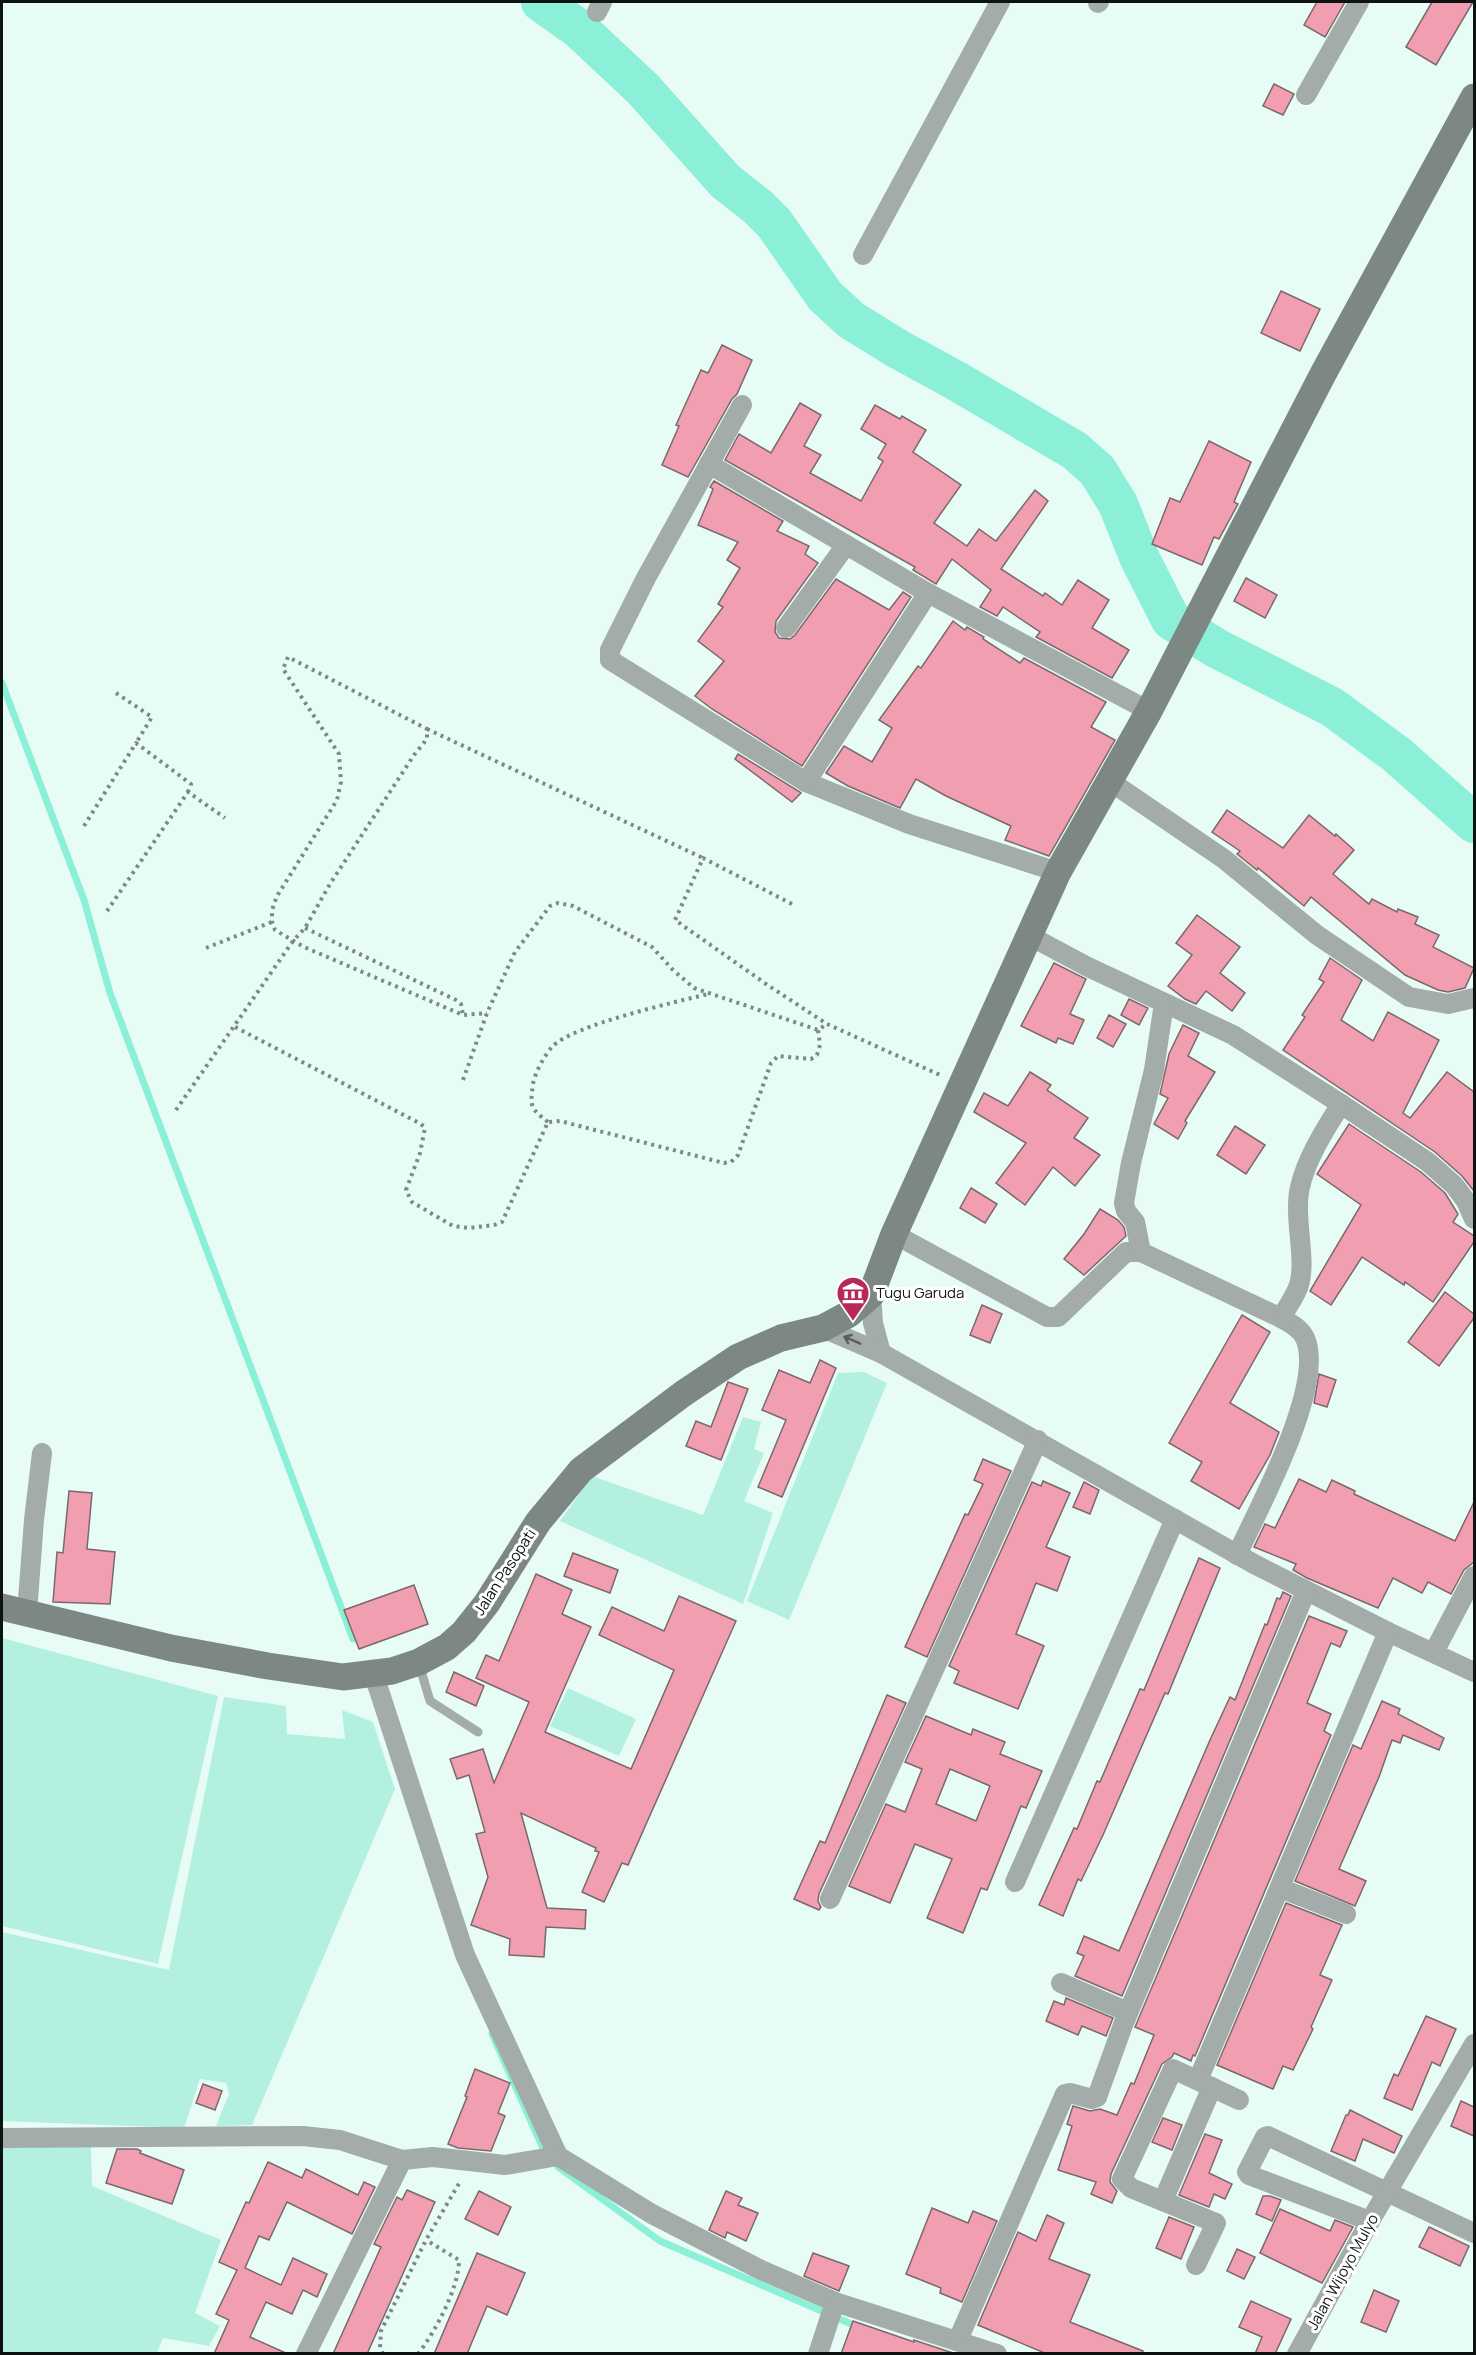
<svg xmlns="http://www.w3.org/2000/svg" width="1476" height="2355" viewBox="0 0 1476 2355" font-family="Manrope,sans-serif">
<rect width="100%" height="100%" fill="#e8fcf6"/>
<g fill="#b3f0e0">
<path d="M864 1372 887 1383 789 1620 747 1601 838 1373Z"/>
<path d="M743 1417 761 1422 754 1449 764 1453 744 1501 773 1513 743 1604 560 1521 592 1476 703 1515Z"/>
<path d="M2 1638 218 1696 158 1964 2 1926Z"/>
<path d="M568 1688 636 1719 619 1756 550 1726Z"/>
<path d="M224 1697 286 1706 287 1734 345 1739 342 1710 373 1722 395 1789 252 2125 216 2126 229 2094 226 2083 200 2079 184 2128 2 2121V1932L169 1970Z"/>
<path d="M2 2146H91L92 2186 221 2240 195 2313 220 2326 209 2346 163 2338 157 2353H2Z"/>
</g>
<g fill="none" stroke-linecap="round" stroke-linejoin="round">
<g stroke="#8cf0d8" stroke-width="7">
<path d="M2 683 84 900 110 993 353 1639"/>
<path d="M492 2034 546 2155"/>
<path d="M558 2167 660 2241 849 2323"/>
</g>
<path stroke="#8cf0d8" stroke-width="40" d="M541 2 579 29 643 89 725 181 758 207 774 223 825 296 851 320 898 349 953 379 1074 450 1097 470 1118 504 1139 557 1171 620 1216 648 1332 707 1396 754 1474 823"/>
</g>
<g fill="#f19eb0" stroke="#7a696c" stroke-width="1.5" fill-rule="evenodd">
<path d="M1317 2H1345L1325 37 1304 25Z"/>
<path d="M1432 2H1473L1436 65 1406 47Z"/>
<path d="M1274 84 1294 94 1283 115 1263 106Z"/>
<path d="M1281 291 1320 309 1300 351 1261 333Z"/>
<path d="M722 345 752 360 737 394 732 399 688 477 662 465 679 426 676 425 701 370 708 373Z"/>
<path d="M800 403 821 415 804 446 821 455 810 473 861 501 883 461 878 458 886 444 861 429 875 405 900 419 902 416 926 430 913 452 961 485 934 523 967 546 979 529 996 541 1035 490 1048 501 1001 569 1043 596 1045 593 1062 605 1078 580 1109 600 1092 628 1129 650 1112 678 1036 637 1040 632 1003 607 997 616 980 607 991 590 952 559 936 584 913 570 915 567 725 460 739 434 771 453Z"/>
<path d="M1209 441 1251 462 1234 502 1238 504 1219 539 1214 537 1202 565 1152 544 1170 498 1180 502Z"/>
<path d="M714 481 783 521 777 531 809 546 805 554 818 563 776 621 775 632 779 638 790 639 795 635 836 579 889 610 903 592 911 597 802 766 712 709 695 696 724 661 698 641 723 607 718 604 740 568 727 560 738 542 698 525 709 499 713 489 710 487Z"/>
<path d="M1246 578 1277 595 1265 618 1234 601Z"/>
<path d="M953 621 965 630 967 627 984 637 983 639 1020 663 1024 658 1106 702 1091 727 1115 740 1049 856 1005 840 1011 826 946 796 916 779 900 808 848 786 826 773 844 746 872 762 892 728 879 720 918 666 921 668Z"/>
<path d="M738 754 800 792 801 793 792 802 735 759Z"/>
<path d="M1227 810 1283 848 1309 815 1335 836 1336 834 1354 850 1333 874 1369 904 1372 899 1397 912 1398 909 1418 917 1415 924 1439 935 1433 947 1474 968 1465 988 1448 992 1438 990 1405 975 1311 897 1304 906 1258 868 1257 870 1237 854 1240 851 1212 832Z"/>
<path d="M1197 915 1240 947 1220 973 1245 993 1232 1011 1206 991 1196 1004 1185 999 1168 986 1192 955 1176 943Z"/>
<path d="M1330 958 1362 980 1341 1020 1373 1041 1388 1012 1439 1040 1403 1113 1410 1118 1447 1072 1474 1092V1191L1462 1176 1435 1152 1283 1050 1305 1017 1302 1015 1324 982 1319 979Z"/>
<path d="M1054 963 1086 979 1070 1014 1084 1020 1073 1044 1058 1038 1056 1043 1021 1026Z"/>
<path d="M1129 999 1148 1008 1139 1025 1121 1015Z"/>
<path d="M1109 1015 1126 1024 1113 1047 1097 1038Z"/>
<path d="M1183 1025 1199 1033 1188 1056 1215 1072 1185 1121 1187 1123 1178 1139 1154 1124 1168 1098 1160 1094 1169 1054Z"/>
<path d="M1030 1072 1051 1085 1047 1090 1088 1118 1074 1138 1100 1155 1075 1186 1053 1167 1025 1205 996 1183 1026 1143 974 1112 984 1093 1008 1106Z"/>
<path d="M1349 1124 1421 1172 1445 1193 1458 1214 1453 1222 1474 1236V1242L1433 1302 1405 1282 1404 1285 1362 1257 1331 1305 1310 1291 1361 1205 1317 1174Z"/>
<path d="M1235 1126 1265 1145 1246 1174 1217 1155Z"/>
<path d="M971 1188 997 1204 985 1223 960 1208Z"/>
<path d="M1100 1209 1118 1220 1124 1227 1126 1236 1084 1275 1064 1259 1084 1234Z"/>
<path d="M1445 1292 1474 1314V1318L1439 1366 1408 1342Z"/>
<path d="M982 1305 1002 1314 990 1343 970 1335Z"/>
<path d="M1242 1315 1270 1332 1230 1403 1279 1432 1270 1455 1239 1509 1191 1481 1202 1462 1169 1443Z"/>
<path d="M820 1360 836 1368 782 1497 758 1487 786 1420 762 1410 779 1370 810 1383Z"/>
<path d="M1319 1374 1336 1380 1327 1407 1314 1403Z"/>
<path d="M728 1382 748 1389 721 1460 686 1446 696 1421 711 1427Z"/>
<path d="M983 1459 1011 1471 927 1657 905 1647 965 1514 968 1515 983 1484 974 1480Z"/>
<path d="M1299 1479 1326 1492 1332 1480 1355 1491 1354 1494 1455 1541 1474 1502V1562L1464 1570 1451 1594 1428 1582 1422 1593 1393 1578 1378 1608 1307 1578 1293 1570 1296 1564 1254 1547 1265 1524 1275 1528Z"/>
<path d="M1043 1481 1070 1493 1046 1547 1070 1557 1057 1591 1036 1583 1016 1634 1044 1646 1018 1709 954 1683 959 1671 949 1666 1032 1482 1041 1486Z"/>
<path d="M1084 1482 1099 1490 1090 1514 1073 1507Z"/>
<path d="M69 1491 92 1493 87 1549 115 1552 110 1604 53 1602 57 1552 63 1553Z"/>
<path d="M573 1553 618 1570 610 1593 564 1576Z"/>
<path d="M1199 1558 1220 1568 1168 1694 1165 1693 1103 1835 1081 1881 1078 1879 1063 1916 1039 1905 1074 1828 1077 1829 1097 1781 1100 1782 1140 1689 1144 1690Z"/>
<path d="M536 1574 572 1590 562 1614 591 1627 545 1732 631 1769 674 1670 599 1635 612 1607 664 1631 679 1596 736 1621 628 1865 622 1863 604 1902 582 1892 599 1852 595 1851 596 1848 521 1813 547 1908 586 1910 585 1929 546 1927 544 1957 509 1955 510 1939 471 1925 488 1877 476 1834 485 1832 469 1775 457 1779 450 1759 483 1749 494 1783 529 1702 476 1678 486 1655 499 1661Z"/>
<path d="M414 1585 428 1624 359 1649 344 1610Z"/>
<path d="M1283 1592 1291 1596 1122 1996 1075 1976 1084 1956 1077 1953 1084 1936 1119 1951 1210 1740 1230 1697 1235 1700 1265 1624 1267 1625 1277 1598 1280 1599Z"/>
<path d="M1309 1616 1347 1631 1340 1647 1331 1643 1307 1703 1331 1714 1324 1731 1331 1735 1195 2056 1193 2055 1191 2061 1174 2053 1172 2057 1162 2064 1111 2174 1110 2182 1117 2191 1112 2203 1091 2194 1096 2182 1058 2170 1072 2126 1067 2124 1073 2106 1090 2111 1100 2109 1117 2115 1131 2083 1134 2084 1154 2035 1135 2027Z"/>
<path d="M454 1672 484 1686 476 1706 446 1692Z"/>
<path d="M887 1695 906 1703 819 1894 818 1901 821 1907 819 1910 794 1899 820 1841 825 1843Z"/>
<path d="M1382 1701 1400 1709 1398 1714 1444 1738 1439 1750 1403 1735 1400 1743 1392 1740 1379 1777 1339 1869 1366 1881 1355 1906 1295 1881 1353 1745 1361 1749Z"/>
<path d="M926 1716 971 1735 973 1729 1005 1742 1000 1754 1042 1771 1026 1808 1021 1806 987 1890 981 1888 963 1933 927 1918 952 1859 915 1844 890 1903 849 1886 886 1804 905 1812 922 1769 905 1762ZM950 1769 990 1786 976 1821 936 1804Z"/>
<path d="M1286 1903 1342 1925 1320 1975 1332 1980 1311 2027 1313 2029 1293 2070 1283 2066 1273 2089 1217 2065Z"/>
<path d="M1066 1998 1113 2018 1106 2036 1082 2026 1078 2035 1046 2021 1054 2001 1064 2005Z"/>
<path d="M1426 2016 1456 2029 1440 2066 1432 2062 1412 2110 1384 2098 1394 2074 1398 2076Z"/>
<path d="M475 2069 510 2083 498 2113 505 2116 491 2151 458 2148 448 2144 467 2097 465 2096Z"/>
<path d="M203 2084 222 2091 215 2110 196 2103Z"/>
<path d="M1461 2101 1474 2107V2136L1451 2126Z"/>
<path d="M1350 2110 1402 2136 1394 2153 1363 2139 1355 2161 1331 2151 1346 2115H1348Z"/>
<path d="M1163 2118 1182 2125 1172 2150 1152 2142Z"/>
<path d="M1205 2134 1222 2140 1209 2173 1232 2184 1225 2199 1214 2194 1209 2207 1179 2195Z"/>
<path d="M117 2149H137L141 2151 140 2153 184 2170 172 2204 106 2183Z"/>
<path d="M268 2162 302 2178 306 2169 358 2195 364 2182 375 2187 352 2234 287 2202 269 2240 259 2236 245 2268 281 2285 293 2258 327 2274 317 2297 303 2290 292 2314 266 2302 250 2337 288 2354H214L229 2320 216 2314 237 2270 219 2262 246 2202 249 2203Z"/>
<path d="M407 2190 435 2202 367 2354H333L381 2247 374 2244 397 2197 402 2200Z"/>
<path d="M479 2191 511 2207 498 2235 465 2219Z"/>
<path d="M726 2191 742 2198 738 2205 758 2213 746 2241 727 2232 725 2238 709 2230Z"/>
<path d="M1263 2196H1270L1281 2200 1272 2221 1256 2214Z"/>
<path d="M932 2208 968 2223 973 2211 997 2221 962 2302 940 2293 941 2288 906 2274Z"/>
<path d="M1280 2209 1330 2231 1335 2220 1353 2227 1322 2283 1260 2253Z"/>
<path d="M1047 2215 1064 2223 1049 2259 1090 2275 1070 2322 1143 2351 1142 2354H1047L978 2325 1018 2232 1036 2241Z"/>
<path d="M1169 2217 1194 2227 1181 2259 1156 2248Z"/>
<path d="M1429 2227 1469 2246 1460 2266 1419 2247Z"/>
<path d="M1237 2249 1255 2257 1244 2279 1227 2271Z"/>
<path d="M477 2253 525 2273 507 2315 487 2306 467 2354H434Z"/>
<path d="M813 2253 849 2266 839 2291 804 2276Z"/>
<path d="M1374 2290 1399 2301 1386 2332 1361 2322Z"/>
<path d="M1251 2301 1291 2319 1275 2354H1255L1262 2337 1239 2327Z"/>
<path d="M853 2321 914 2342V2340L956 2354H841Z"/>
</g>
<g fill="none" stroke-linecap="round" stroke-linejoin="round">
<g stroke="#7c8a86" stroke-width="4" stroke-dasharray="3 4.5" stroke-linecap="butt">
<path d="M116 693 152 717 136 743"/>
<path d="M427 729 703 858"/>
<path d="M84 826 136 743 191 784 188 792"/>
<path d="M792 904 703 858 675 920 769 986 827 1024 940 1075"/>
<path d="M107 911 188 792 225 818"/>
<path d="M305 928 456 1000 461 1004 463 1015"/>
<path d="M206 948 272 922"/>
<path d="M235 1027 421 1124 425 1128 420 1153 406 1190 412 1202 453 1226 469 1228 494 1225 502 1222 548 1122 560 1121 724 1163 731 1162 738 1155 771 1063 778 1056 811 1059 817 1055 820 1045 818 1030"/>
<path d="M463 1080 487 1013 515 952 550 906 558 903 573 906 652 947 673 970 694 988 818 1030 827 1024"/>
<path d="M176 1110 293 941 305 928 330 884 414 755 427 739V729L288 657 283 669 339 754 341 782 337 800 277 896 272 910V922L275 930 304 947 463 1015 487 1013"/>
<path d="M548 1122C530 1108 530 1107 533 1084 535 1073 544 1056 552 1047 572 1025 676 1002 708 994"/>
<path d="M383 2354 380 2348 381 2331 426 2240 461 2180"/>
<path d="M418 2354C435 2332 459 2288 459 2260L426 2240"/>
</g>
<path stroke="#a4acaa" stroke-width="9" d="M419 1664 430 1701 478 1732"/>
<g stroke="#a4acaa" stroke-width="20">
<path d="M1098 3 1099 2"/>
<path d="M597 12 602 2"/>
<path d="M1306 95 1359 2"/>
<path d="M863 255 1000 2"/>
<path d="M742 405 646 578 610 650V660L806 782 909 824 1058 872"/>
<path d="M709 464 928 593 1149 711"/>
<path d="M786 628 846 545"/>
<path d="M806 782 928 593"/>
<path d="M1111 782 1224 859 1317 935 1409 997 1448 1004 1474 998"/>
<path d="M1030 936 1086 966 1233 1035 1341 1104 1428 1162 1454 1185 1466 1201 1474 1219"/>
<path d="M894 1234 1047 1317H1058L1126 1252H1141L1281 1318C1290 1323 1300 1328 1305 1338 1326 1385 1258 1509 1237 1555"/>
<path d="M1141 1252 1135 1222 1126 1211 1124 1203 1131 1163 1154 1070 1164 1003"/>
<path d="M871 1295 873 1323 881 1353"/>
<path d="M1281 1318C1287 1307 1295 1297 1299 1285 1307 1259 1293 1217 1300 1187 1307 1157 1325 1130 1341 1104"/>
<path d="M823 1328 881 1353 1254 1564 1388 1632 1474 1672"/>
<path d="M27 1613 34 1520 42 1453"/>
<path d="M1434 1652 1474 1576"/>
<path d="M374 1675 465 1955 558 2156 652 2214 761 2270 835 2302 997 2354"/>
<path d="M1015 1882 1175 1519"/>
<path d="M1280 1888 1346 1914"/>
<path d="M830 1899 1038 1440"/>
<path d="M1061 1983 1128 2012"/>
<path d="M1198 2080 1388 1632"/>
<path d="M2 2138 303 2136 340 2140 402 2160 433 2157 505 2165 558 2156"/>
<path d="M1163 2201 1212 2087"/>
<path d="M1370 2221 1249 2175 1247 2172 1265 2137 1268 2136 1474 2233"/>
<path d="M1196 2265 1216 2223 1131 2188 1122 2179 1173 2069 1239 2100"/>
<path d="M958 2340 1065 2094 1070 2093 1092 2099 1097 2097 1123 2025 1306 1591"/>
<path d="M306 2354 402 2160"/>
<path d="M818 2354 835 2302"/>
<path d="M1297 2354 1370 2221 1474 2044"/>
</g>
<path stroke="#7d8885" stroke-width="27" d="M2 1607 171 1648 268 1666 343 1677 392 1671 419 1662 447 1647 464 1632 487 1603 538 1522 581 1470 684 1393 738 1357 781 1338 823 1328 849 1314 871 1295 894 1234 1058 872 1149 711 1323 374 1474 97"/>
</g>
<defs><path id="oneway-shaft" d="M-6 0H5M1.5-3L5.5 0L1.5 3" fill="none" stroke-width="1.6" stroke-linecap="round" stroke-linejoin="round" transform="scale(1.5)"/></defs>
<use stroke="#58605e" href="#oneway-shaft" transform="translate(852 1340) rotate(-156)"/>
<defs>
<g id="museum-pin" transform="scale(1.725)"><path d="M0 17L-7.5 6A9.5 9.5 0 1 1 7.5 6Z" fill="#b7295a" stroke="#fff"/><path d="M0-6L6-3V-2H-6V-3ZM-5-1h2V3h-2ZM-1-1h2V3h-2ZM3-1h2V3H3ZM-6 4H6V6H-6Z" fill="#fff"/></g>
</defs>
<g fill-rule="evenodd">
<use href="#museum-pin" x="853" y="1293"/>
</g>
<g text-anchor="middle" stroke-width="6" stroke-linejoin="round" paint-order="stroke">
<g font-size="15" fill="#0c1311" stroke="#fff" text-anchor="start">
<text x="876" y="1298">Tugu Garuda</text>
</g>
<g font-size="15" fill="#0c1311" stroke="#fff">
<text transform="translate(505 1572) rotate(-57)" y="5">Jalan Pasopati</text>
<text transform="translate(1343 2272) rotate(-61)" y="5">Jalan Wijoyo Mulyo</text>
</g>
</g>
<rect width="1476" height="2355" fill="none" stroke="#0c1311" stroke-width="6"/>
</svg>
